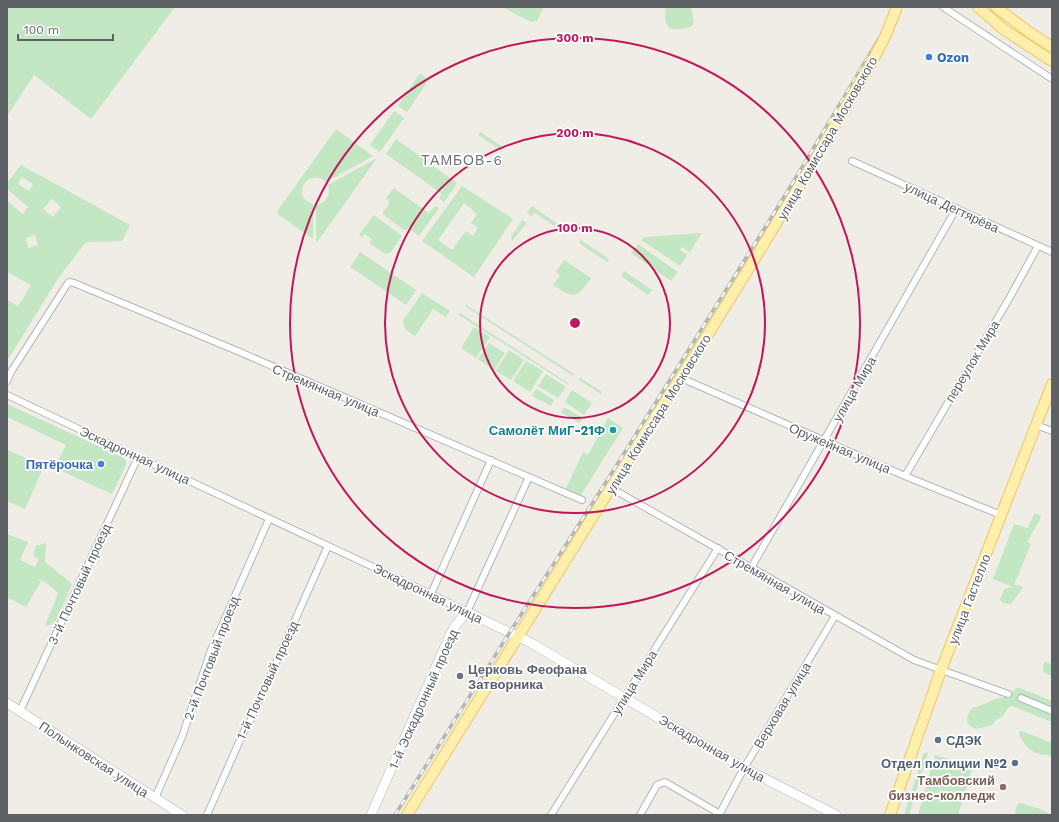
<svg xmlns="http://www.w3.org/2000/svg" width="1059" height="822" viewBox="0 0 1059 822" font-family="'Work Sans',sans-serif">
<rect width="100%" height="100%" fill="#efede6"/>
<g fill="#c3e6c3" fill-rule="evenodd">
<path d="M7 7H175L91 119 34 75 7 116Z"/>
<path d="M502 7H544L537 21 531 22Z"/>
<path d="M665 7H691L694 22 692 26C688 28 684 29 679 29 663 31 666 20 665 7Z"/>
<path d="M420 73 425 77 426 84 407 112 398 106Z"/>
<path d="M394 111 404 118 380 152 370 145Z"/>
<path d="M336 129 373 156 326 182C307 166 290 198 313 204V239L276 213Z"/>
<path d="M481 132 504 148 502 151 478 135Z"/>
<path d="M396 139 457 183 444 202 439 198 442 194 386 154Z"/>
<path d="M377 158 317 242 316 241V205C326 203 331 195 328 185Z"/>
<path d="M21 165 130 225 122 241 86 242 59 277 7 361V300L18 306 31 285 7 272V201L23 214 28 207 7 189V183ZM22 177 33 184 29 191 18 184ZM52 199 61 207 53 217 43 209ZM35 235 38 245 28 248 26 238Z"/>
<path d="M462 186 513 219 474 277 422 241ZM464 203 473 210V211L477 214 471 223 478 228 473 236 466 231 452 250 438 240Z"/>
<path d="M394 188 429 213 435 206 439 208 419 236 408 228 406 231 382 214 390 202 386 198Z"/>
<path d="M532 206 565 229 564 232 535 213 532 216 527 213Z"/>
<path d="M374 215 402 236 391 252 385 254 369 243 372 239 365 234 362 237 359 235Z"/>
<path d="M522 220 527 223 512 241 511 237Z"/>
<path d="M702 233 690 252 682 247 680 250 687 255 680 266 641 240 644 237Z"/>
<path d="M581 240 609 259 607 262 579 243Z"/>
<path d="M638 244 678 272 671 281 631 253Z"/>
<path d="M360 252 416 290 406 305 350 267Z"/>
<path d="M564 260 591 278C576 299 575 299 553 285L560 276 556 272Z"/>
<path d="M624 271 652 290 648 295 621 276Z"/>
<path d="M422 293 450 311 446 317 433 309 415 336 405 329 403 321Z"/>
<path d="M466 305 574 374 573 376 465 306Z"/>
<path d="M460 313 568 383 567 384 459 315Z"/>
<path d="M474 327 490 337 476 358 461 348Z"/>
<path d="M489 343 505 353 494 370 478 359Z"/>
<path d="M509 350 524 360 511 380 496 371Z"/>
<path d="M526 361 543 371 530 392 513 381Z"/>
<path d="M546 374 566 387 558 398 538 386Z"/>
<path d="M580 378 602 392 601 394 579 380Z"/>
<path d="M536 389 554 400 551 406 532 396Z"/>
<path d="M572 390 592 403 584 415 565 402Z"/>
<path d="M7 404 124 458 126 461V465L112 494 55 468 66 445 7 417Z"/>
<path d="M564 407 583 418 579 423 561 412Z"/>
<path d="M608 418 623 428 579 498 565 491 583 452 588 455Z"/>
<path d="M7 450 44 466 25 509 7 501Z"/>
<path d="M1034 514H1038L1041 517C1037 526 1031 533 1028 542L1031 544 1014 585H1018L1023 587 1022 589 1011 604 1003 603 1000 600 1004 589 1013 587 993 579 1014 524 1028 528Z"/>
<path d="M7 534 28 542 20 560 35 567 39 560 33 555 36 546 46 543 45 562 72 584 55 623 45 626 58 593 46 582 35 578 41 581 26 607 7 597Z"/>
<path d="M1045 662 1052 664V676L1043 672V665Z"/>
<path d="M1016 688H1020L1052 701V722L1012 706 1008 708 1003 716 996 720 992 725 976 729C964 725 966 716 972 708 985 705 996 697 1009 696Z"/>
<path d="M1020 731C1024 731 1046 741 1052 743V756C1048 755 1043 755 1039 754 1030 752 1022 742 1019 734Z"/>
<path d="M926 752 928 753 909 815H904L923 755Z"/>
<path d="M935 755 973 766 958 815H918Z"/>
<path d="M1021 803 1040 809 1052 815H1017L1015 811 1018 804Z"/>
</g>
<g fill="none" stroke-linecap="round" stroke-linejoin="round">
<g stroke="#b3b6ba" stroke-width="8">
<g id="street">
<path d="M943 7 1052 79"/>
<path d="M852 161 1052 252"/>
<path d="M681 378 905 476 1001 515"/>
<path d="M7 381 11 372 66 286 69 282 74 283 235 350 582 500"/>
<path d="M7 395 138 457 431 594 467 612 529 477"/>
<path d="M1036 425 1052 431"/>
<path d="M905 476 1010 297 1038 246"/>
<path d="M611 488 914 660 1008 694"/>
<path d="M751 568 956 209"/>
<path d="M431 594 491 460"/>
<path d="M1021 698 1052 711"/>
<path d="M20 711C59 626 99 542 138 457"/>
<path d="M155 798 182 737 211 650 269 519"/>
<path d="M207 815 244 731 250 721 328 546"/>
<path d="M551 815 718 548"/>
<path d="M640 815 657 785 665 782 720 814"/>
<path d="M719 815 744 768 835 616"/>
</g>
</g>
<g stroke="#b4b8bd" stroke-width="10">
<g id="secondary">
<path d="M7 703 182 815"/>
<path d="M371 815 450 635 455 626 467 612 531 643 744 768 836 815"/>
</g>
</g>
<g stroke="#f0c65f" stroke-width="12">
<g id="primary">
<path d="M978 7 1003 29 1052 61"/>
<path d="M996 7 1029 32 1052 47"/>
<path d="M407 815 648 428C709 335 766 241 823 146"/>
<path d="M890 815 941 670 1052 384"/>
</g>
</g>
<use href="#street" stroke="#fff" stroke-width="6"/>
<use href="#secondary" stroke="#fff" stroke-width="9"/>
<use href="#primary" stroke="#fef0ac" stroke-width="10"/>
<g stroke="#b4b5b6" stroke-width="3.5">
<path id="rail" d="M395 815 510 632 608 479 789 189 898 7"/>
</g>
<use href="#rail" stroke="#fff" stroke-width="2" stroke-dasharray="6" stroke-linecap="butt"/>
<g stroke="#f0c65f" stroke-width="12" stroke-linecap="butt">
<path id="primary-bridge" d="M823 146 872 62 885 37 897 7"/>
</g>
<use href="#primary-bridge" stroke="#fef0ac" stroke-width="10"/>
</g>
<g fill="none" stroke="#c2185b" stroke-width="2">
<circle cx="575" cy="323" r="95"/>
<circle cx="575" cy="323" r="190"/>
<circle cx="575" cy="323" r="285"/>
</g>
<g fill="#3f7fe0" stroke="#fff" stroke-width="1.5">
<circle cx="929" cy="57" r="4"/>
<circle cx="101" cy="464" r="4"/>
</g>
<circle fill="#0f9aa8" stroke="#fff" stroke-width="1.5" cx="613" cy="430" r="4"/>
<circle fill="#6b7280" stroke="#fff" stroke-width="1.5" cx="460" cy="676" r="4"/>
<g fill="#5c6f8a" stroke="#fff" stroke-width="1.5">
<circle cx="938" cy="740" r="4"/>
<circle cx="1015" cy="763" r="4"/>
</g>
<circle fill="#8d6e63" stroke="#fff" stroke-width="1.5" cx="1003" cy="787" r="4"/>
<g text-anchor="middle" stroke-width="3.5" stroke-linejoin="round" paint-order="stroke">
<g font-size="13" font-weight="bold" fill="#366cbe" stroke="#fff" text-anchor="start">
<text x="937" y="62">Ozon</text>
<text x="93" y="469" text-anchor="end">Пятёрочка</text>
</g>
<g font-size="13" fill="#5d6166" stroke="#fff">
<text transform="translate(827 138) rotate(-60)" y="5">улица Комиссара Московского</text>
<text transform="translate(952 207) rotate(25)" y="5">улица Дегтярёва</text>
<text transform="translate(972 361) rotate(-59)" y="5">переулок Мира</text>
<text transform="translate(854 389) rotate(-60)" y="5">улица Мира</text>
<text transform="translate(326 390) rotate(23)" y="5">Стремянная улица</text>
<text transform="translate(658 414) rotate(-58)" y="5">улица Комиссара Московского</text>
<text transform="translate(840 448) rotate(23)" y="5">Оружейная улица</text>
<text transform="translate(135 455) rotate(25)" y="5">Эскадронная улица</text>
<text transform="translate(775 582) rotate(30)" y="5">Стремянная улица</text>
<text transform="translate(79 584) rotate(-65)" y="5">3-й Почтовый проезд</text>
<text transform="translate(428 593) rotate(26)" y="5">Эскадронная улица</text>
<text transform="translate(969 599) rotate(-69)" y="5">улица Гастелло</text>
<text transform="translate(211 658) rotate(-69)" y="5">2-й Почтовый проезд</text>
<text transform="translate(267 680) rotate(-65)" y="5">1-й Почтовый проезд</text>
<text transform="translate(634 682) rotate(-58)" y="5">улица Мира</text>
<text transform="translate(423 699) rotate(-66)" y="5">1-й Эскадронный проезд</text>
<text transform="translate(782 705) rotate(-59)" y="5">Верховая улица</text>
<text transform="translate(712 748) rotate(30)" y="5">Эскадронная улица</text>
<text transform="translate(94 759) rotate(33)" y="5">Полынковская улица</text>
</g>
<g font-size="13" font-weight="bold" fill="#0d838f" stroke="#fff" text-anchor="end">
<text x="605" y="435">Самолёт МиГ-21Ф</text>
</g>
<g font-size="13" font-weight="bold" fill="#5b616d" stroke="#fff" text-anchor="start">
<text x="468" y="674">Церковь Феофана<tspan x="468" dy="15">Затворника</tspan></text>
</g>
<g font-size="13" font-weight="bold" fill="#4e5e75" stroke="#fff" text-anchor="start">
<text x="946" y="745">СДЭК</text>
<text x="1007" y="768" text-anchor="end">Отдел полиции №2</text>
</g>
<g font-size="13" font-weight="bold" fill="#785e54" stroke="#fff" text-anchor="end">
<text x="995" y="785">Тамбовский<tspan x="995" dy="15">бизнес-колледж</tspan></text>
</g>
<g font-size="14" letter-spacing="1" fill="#6e7378" stroke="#fff">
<text x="462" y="165">ТАМБОВ-6</text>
</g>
</g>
<circle cx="575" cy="323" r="6" fill="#c2185b" stroke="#fff" stroke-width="2"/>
<g font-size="12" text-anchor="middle" font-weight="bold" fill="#c2185b" stroke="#fff" stroke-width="3.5" stroke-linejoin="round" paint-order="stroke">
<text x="575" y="42">300 m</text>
<text x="575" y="137">200 m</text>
<text x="575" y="232">100 m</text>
</g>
<rect width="1059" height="822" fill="none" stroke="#5d6166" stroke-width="16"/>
<path d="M18 34v6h95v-6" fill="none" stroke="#5d6166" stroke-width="2"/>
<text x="24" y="34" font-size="12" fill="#5d6166" stroke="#ffffff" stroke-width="3" paint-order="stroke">100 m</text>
</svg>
